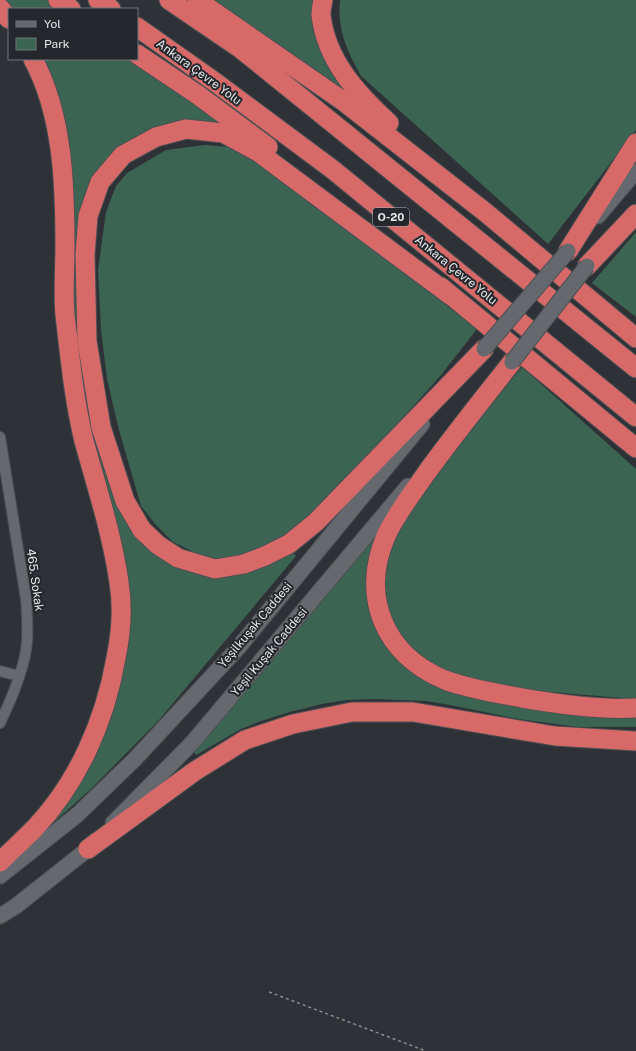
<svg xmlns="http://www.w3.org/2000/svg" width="636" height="1051" viewBox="0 0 636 1051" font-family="'Public Sans',sans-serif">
<rect width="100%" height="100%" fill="#2e3236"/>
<g fill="#3c6452">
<path d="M4 0H50L63 9H9Z"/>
<path d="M203 0H314L345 85 337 93Z"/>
<path d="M340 0H636V130L548 244 361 76C347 51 337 30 340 0Z"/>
<path d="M36 59H137L235 124 209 123 105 163 80 338 138 533 216 573 288 548 296 556 159 720 91 789 45 830 59 803 127 623 73 369 67 220Z"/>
<path d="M205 145 231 147 263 164 477 329 441 375 310 523 278 547 225 561 200 555 173 542 156 525 141 506 119 430 107 379 101 330 98 270 106 212 116 186 127 173 166 150Z"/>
<path d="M636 232V317L592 283Z"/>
<path d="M522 367 636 469V699L561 693 497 686 427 666 396 630 387 607 383 581 388 554 403 522 437 472Z"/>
<path d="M374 529 381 535 368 571 410 667 636 717V727H578L518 719 450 705 426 701 373 699 346 700 322 704 290 712 261 721 241 729 196 755 191 747Z"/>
</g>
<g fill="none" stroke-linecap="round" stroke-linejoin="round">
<g stroke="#4c5053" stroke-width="12">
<g id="street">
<path d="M0 437 26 599C27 613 28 628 27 642 25 668 11 700 0 723"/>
<path d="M0 671 19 676"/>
</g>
</g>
<g stroke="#4c5053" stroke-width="17">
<g id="secondary">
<path d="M598 216 636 171"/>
<path d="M113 823 192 743 408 486"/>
<path d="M0 876 77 815 134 760 238 648 422 424"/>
<path d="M0 916 16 906 88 849 95 841"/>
</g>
</g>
<g stroke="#4c5053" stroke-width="21">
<g id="highway">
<path d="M58 0 71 9"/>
<path d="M98 0 111 9"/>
<path d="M169 0 241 49 636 368"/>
<path d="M197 0 343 101 485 212 636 338"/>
<path d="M323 0C322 5 321 11 321 15 326 60 357 94 389 123"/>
<path d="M0 8 9 19"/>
<path d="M137 27 215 82 332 169 636 417"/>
<path d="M137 54 198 95 268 147"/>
<path d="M568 251 636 143"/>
<path d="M587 266 636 214"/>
<path d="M441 287 636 448"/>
<path d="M450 295 258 152 223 133 186 129 156 137 123 155 100 182 88 216 85 255 87 341 101 427 125 501 142 530 158 545 178 558 215 569 244 564 265 556 289 544 316 522 484 349"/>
<path d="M512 362C483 399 453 436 425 475 412 494 396 514 386 536 360 596 384 655 445 680 469 689 496 693 522 698 559 704 598 710 636 708"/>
<path d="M88 849 195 771 245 740 293 724 352 712H413L555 736 636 741"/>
<path d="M0 862C11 851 23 840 34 829 78 783 105 721 116 658 121 634 123 607 119 582 112 534 97 488 84 441 74 400 70 357 65 315 63 292 65 269 65 246 65 184 63 115 33 59"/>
</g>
</g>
<path stroke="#898c8f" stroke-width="1.5" stroke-dasharray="3 3" stroke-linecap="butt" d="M269 992 426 1051"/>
<use href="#street" stroke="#65696d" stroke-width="10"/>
<use href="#secondary" stroke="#65696d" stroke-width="15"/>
<use href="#highway" stroke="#d76a69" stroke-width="19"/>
<g stroke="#4c5053" stroke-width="17" stroke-linecap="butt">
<g id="secondary-bridge">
<path d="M484 349 568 251"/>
<path d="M512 362 587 266"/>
</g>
</g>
<use href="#secondary-bridge" stroke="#65696d" stroke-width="15"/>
</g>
<g text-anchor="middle" stroke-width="4" stroke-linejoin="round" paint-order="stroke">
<rect fill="#24282c" stroke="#acaeb2" stroke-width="1" x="373" y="208" width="36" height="18" rx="3"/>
<g font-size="11" font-weight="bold" fill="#e6e8eb">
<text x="391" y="221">O-20</text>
</g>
<g font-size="12" fill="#e6e8eb" stroke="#24282c">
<text transform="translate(199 72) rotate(36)" y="4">Ankara Çevre Yolu</text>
<text transform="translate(456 270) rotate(39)" y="4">Ankara Çevre Yolu</text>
<text transform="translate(35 580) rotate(82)" y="4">465. Sokak</text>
<text transform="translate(255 625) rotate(-50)" y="4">Yeşilkuşak Caddesi</text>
<text transform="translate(269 652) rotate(-50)" y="4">Yeşil Kuşak Caddesi</text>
</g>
</g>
<rect x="8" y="8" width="130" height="52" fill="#24282c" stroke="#727578"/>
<rect x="16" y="21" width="20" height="6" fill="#65696d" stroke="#727578"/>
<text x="44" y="28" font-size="12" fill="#e6e8eb">Yol</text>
<rect x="16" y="38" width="20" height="12" fill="#3c6452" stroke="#727578"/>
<text x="44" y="48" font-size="12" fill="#e6e8eb">Park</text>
</svg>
